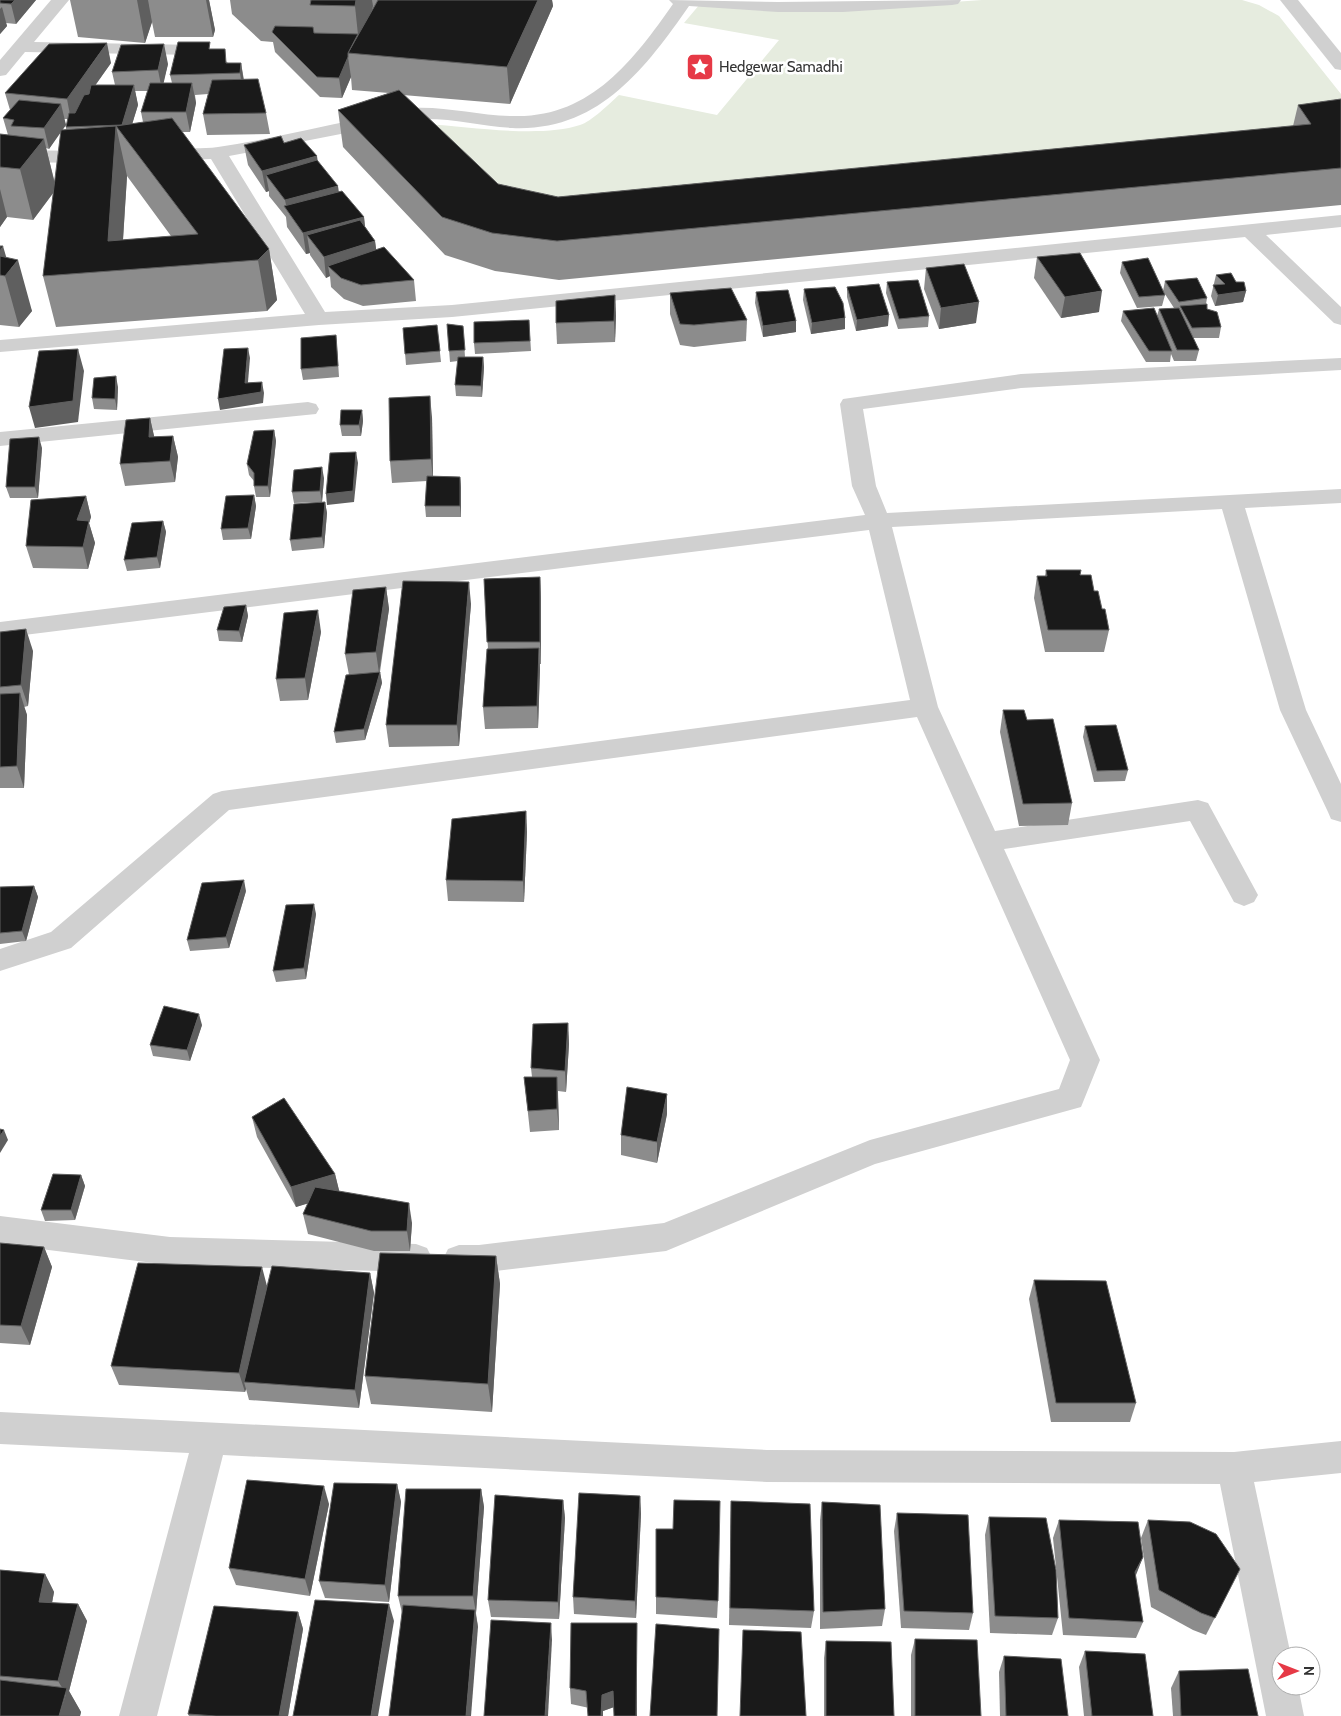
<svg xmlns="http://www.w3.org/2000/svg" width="1341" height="1716" viewBox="0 0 1341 1716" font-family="Cabin,sans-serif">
<rect width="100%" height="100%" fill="#fff"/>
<path fill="#e6ecdf" d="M982 0H1242L1259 5 1279 16 1341 94V126L513 208 428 124C470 127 541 138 580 125 591 122 610 103 619 95L717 115 779 40 684 23 700 4 808 12Z"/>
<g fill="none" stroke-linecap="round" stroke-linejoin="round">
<g fill="#d0d0d0" fill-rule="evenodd">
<path d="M51 0H69L34 42 197 45 203 46 206 50 203 54 197 55 25 52 6 75 0 76V60Z"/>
<path d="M669 0 778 2 961 0 958 4 952 5 843 12H778L689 6C645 69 598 132 512 128 478 126 444 116 410 120 390 122 370 128 351 132 310 140 269 148 229 156L325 312 452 305 1341 215V227L1266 235 1341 307V325L1334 323 1245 237 452 317 319 325 0 352V340L305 314 211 159 161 161 154 159 151 155 154 151C175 146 197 150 218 147 266 140 313 128 360 119 377 115 395 110 412 108 446 106 480 116 514 116 590 118 633 61 673 4Z"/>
<path d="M1280 0H1298L1341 53V70L1335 69Z"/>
<path d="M0 150 96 151 103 153 106 157 103 161 96 163 0 162Z"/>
<path d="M1341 358V370L1021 388 863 409 876 486 887 513 1341 489V503L1245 508 1306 710 1341 784V822L1331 819 1328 812 1280 710 1222 509 892 527 938 707 995 831 1198 800 1208 803 1258 895 1254 902 1244 906 1234 902 1190 821 1004 849 1100 1060 1081 1107 875 1164 666 1251 479 1273H459L448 1269 443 1259 448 1249 459 1245H479L664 1223 870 1140 1059 1089 1070 1060 917 717 229 810 71 948 0 971V949L51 932 213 794 222 791 910 700 869 530 0 638V622L865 515 852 486 840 404 843 399 1021 374Z"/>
<path d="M308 402 316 404 319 409 316 414 0 446V432Z"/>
<path d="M0 1216 170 1237 416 1244 427 1248 432 1258 427 1268 416 1272 170 1265 0 1244Z"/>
<path d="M0 1412 767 1450 1234 1452 1341 1441V1473L1254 1482 1291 1656H1281V1686H1298L1304 1716H1266L1220 1484 767 1482 223 1455 157 1716H119L189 1453 0 1444Z"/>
</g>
</g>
<g fill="#8c8c8c" fill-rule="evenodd">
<path d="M0 0H36L16 24 6 23 7 26 0 34Z"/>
<path d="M70 0H209L215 30 213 37H155L152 22 145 43 78 37Z"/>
<path d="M230 0H552L553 6 510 104 403 95 498 184 558 197 1293 126 1298 105 1341 99V205L559 280 495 271 445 255 343 147 338 110 389 93 352 90 351 77 342 98 320 97 275 52 273 42 261 41 232 14Z"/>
<path d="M211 49 228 63H241L244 80 266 113 270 134 207 135 203 114 208 94 195 95 196 103 190 132H182L269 249 277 300 267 311 56 327 43 276 54 192 33 220 7 217 0 227V134L8 135 3 118 10 110 5 93 111 63 95 85H115L112 72 168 64 163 83H172L170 75ZM135 91H148L141 112 143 122 132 124 138 105ZM64 119H68L66 127V130H62L66 125ZM61 131 55 183 46 148 49 149ZM120 145 127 176 171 236 123 240 127 176Z"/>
<path d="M284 143 318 162 339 192 364 217 365 227 375 241 376 250 414 280 416 301 363 306 344 299 331 287 330 276 326 278 310 255V253L306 254 287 227 286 217 269 196V191L266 192 248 165 244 145Z"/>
<path d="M0 246 32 311 19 327 0 325Z"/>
<path d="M1037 257 1099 312 1061 318 1034 278Z"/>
<path d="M1122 262 1163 291 1165 281 1207 298 1206 304 1207 309 1221 327 1219 338H1193L1199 350 1196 361H1174L1171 354 1170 362H1146L1121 321 1123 311 1157 316 1159 309 1174 308 1163 291 1165 295 1162 306 1137 308 1120 273Z"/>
<path d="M926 268 976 323 939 329 924 289Z"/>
<path d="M1216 275 1236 282 1246 291 1243 302 1215 306 1211 296Z"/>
<path d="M887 282 929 316 928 327 898 329 886 293Z"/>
<path d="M847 287 888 326 856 331 847 297Z"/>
<path d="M804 289 845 318V329L811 334 803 300Z"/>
<path d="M756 292 796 321V332L763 337 755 303Z"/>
<path d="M670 293 747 320 746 341 694 347 680 345 670 314Z"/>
<path d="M615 295 616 316 615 342 557 344 556 323Z"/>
<path d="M529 320 531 351 475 354 474 343Z"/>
<path d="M447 324 463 326 465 357H483L484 367 482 397 456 396 455 385 458 361 450 362Z"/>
<path d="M437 325 441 362 406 365 403 328Z"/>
<path d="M336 335 337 346 339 377 303 380 301 369Z"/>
<path d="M118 387 117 410 94 409 92 398Z"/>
<path d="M362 410 363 421 361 436H342L340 425Z"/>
<path d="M432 417 433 476 460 477 461 488V517H426L425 506 427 481 392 483 390 461Z"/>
<path d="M150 418 154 437 173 436 178 457 175 482 125 486 120 464Z"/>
<path d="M274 430 276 441 270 497H256L254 486V481L249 475 247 464Z"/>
<path d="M42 448 38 498H10L6 487Z"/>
<path d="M324 478 322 502 294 503 292 492Z"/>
<path d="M254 495 256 506 251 539 223 540 221 529Z"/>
<path d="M86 496 91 517 89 523 95 543 88 569 33 568 26 546Z"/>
<path d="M325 502 327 513 324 548 292 551 290 540Z"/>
<path d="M163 521 166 532 160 568 127 571 124 560Z"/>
<path d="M1046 570 1080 575 1094 591 1102 609 1109 630 1104 652H1045L1034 598 1037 576H1045Z"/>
<path d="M540 577 541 599V664H540L538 728 485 729 483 707 488 649 484 579Z"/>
<path d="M386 587 389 609 380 672 382 683 365 740 336 743 334 732 349 675 345 654Z"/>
<path d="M471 604 459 746 389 747 386 725Z"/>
<path d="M246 605 248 616 242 642 219 641 217 630Z"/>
<path d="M0 632 33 651 28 706 24 707 27 715 24 788H0Z"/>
<path d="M321 632 308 700 280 701 276 679Z"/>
<path d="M1003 710 1027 720 1072 803 1068 825 1019 826 1000 732Z"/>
<path d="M1085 726 1128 770 1125 781 1094 782 1083 737Z"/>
<path d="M526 811 527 832 524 902 448 901 446 880Z"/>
<path d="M34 886 38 897 26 941 0 944V887Z"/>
<path d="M246 891 229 948 190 951 187 940Z"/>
<path d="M316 914 306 979 276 982 273 971Z"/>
<path d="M568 1023 569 1044 566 1092 558 1091 559 1130 530 1132 524 1077H532L531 1068Z"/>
<path d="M202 1025 190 1061 153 1056 150 1045Z"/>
<path d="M667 1114 657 1163 621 1155V1135Z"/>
<path d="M252 1117 335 1174 339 1191 412 1223 410 1251H374L308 1234 303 1214 308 1203 296 1207 257 1137Z"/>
<path d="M81 1175 85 1186 75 1220 45 1221 41 1210Z"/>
<path d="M0 1243 44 1247 52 1267 30 1345 0 1343Z"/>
<path d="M496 1256 500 1284 492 1412 371 1404 365 1376Z"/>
<path d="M370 1273 374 1293 359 1408 249 1400 246 1389 245 1392 119 1385 111 1366 267 1285Z"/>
<path d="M1034 1280 1136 1403 1130 1422H1051L1029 1299Z"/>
<path d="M397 1484 401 1502 389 1602 325 1598 319 1581Z"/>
<path d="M481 1489 484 1507 476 1613 478 1627 402 1613 398 1596Z"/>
<path d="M640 1496 641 1514 636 1618 574 1614 573 1597Z"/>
<path d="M563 1500 565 1518 559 1619 491 1617 488 1600Z"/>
<path d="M731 1501 814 1611 811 1628 729 1625Z"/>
<path d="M822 1502 885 1609 882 1626 820 1629V1520Z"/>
<path d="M329 1504 310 1596 236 1585 229 1568Z"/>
<path d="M897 1513 973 1613 969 1630 901 1628 894 1531Z"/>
<path d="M989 1517 1058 1618 1052 1635 990 1633 985 1535Z"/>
<path d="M1059 1520 1143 1557 1135 1576 1143 1622 1136 1638 1063 1635 1053 1538Z"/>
<path d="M1148 1520 1231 1586 1206 1635 1193 1630 1151 1607 1141 1538Z"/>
<path d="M656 1529 718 1601 717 1618 656 1614Z"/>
<path d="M0 1570 45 1574 54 1592 52 1603 78 1604 87 1621 69 1691 81 1712 80 1716H0Z"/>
<path d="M298 1612 303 1629 288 1716H189L188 1714Z"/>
<path d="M637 1623V1639L614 1707 603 1711 571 1704 570 1688Z"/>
<path d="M915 1639 981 1716H911V1655Z"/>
<path d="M826 1641 894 1716H824V1658Z"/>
<path d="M1085 1651 1153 1716H1084L1079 1667Z"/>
<path d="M1004 1656 1068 1716H1000L999 1672Z"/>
<path d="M1179 1671 1258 1716H1173L1171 1688Z"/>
</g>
<g fill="#5f5f5f">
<path d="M15 0H36L16 24 11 4Z"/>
<path d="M137 0H148L152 22 145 43Z"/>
<path d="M206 0H209L215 30 213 37Z"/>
<path d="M356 0H372L373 6 360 54 355 6Z"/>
<path d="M538 0H552L553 6 510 104 507 67Z"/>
<path d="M2 7 7 26 0 34V9Z"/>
<path d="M107 43 111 63 71 120 67 99Z"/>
<path d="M164 44 168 64 162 90 158 70Z"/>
<path d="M348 57 351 77 342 98 339 78Z"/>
<path d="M241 63 244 83 243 93 240 73Z"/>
<path d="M192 83 196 103 190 132 186 112Z"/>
<path d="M134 85 138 105 127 141 124 137 122 125Z"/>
<path d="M61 104 66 125 49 149 44 128Z"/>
<path d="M116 126 127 176 121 270 108 241Z"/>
<path d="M44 139 56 189 33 220 20 169Z"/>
<path d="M317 156 320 177 266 175 269 191 266 192 262 171Z"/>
<path d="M338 186 341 207 287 210 285 200Z"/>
<path d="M0 189 7 217 0 227Z"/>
<path d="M364 217 366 237 307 235 310 253 306 254 303 233Z"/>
<path d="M375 241 378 262 328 266 330 276 326 278 324 257Z"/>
<path d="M3 246 10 270 18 260 32 311 19 327 5 276 0 268V251Z"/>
<path d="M269 249 277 300 267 311 258 260Z"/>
<path d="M1102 291 1099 312 1061 318 1065 297Z"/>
<path d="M1246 291 1243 302 1215 306 1218 295Z"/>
<path d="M615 295 616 316 615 342 614 321Z"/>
<path d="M979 302 976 323 939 329 941 308Z"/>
<path d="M889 315 888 326 856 331 857 320Z"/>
<path d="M845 318V329L811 334 812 323Z"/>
<path d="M796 321V332L763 337V326Z"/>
<path d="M248 348 250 358 247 394 245 383Z"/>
<path d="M78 349 84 371 78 422 35 428 29 407Z"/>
<path d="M483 357 484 367 482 397 481 386Z"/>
<path d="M116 376 118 387 117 410 115 399Z"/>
<path d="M262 382 264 393 263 403 220 410 218 399Z"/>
<path d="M430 396 432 417 433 481 431 459Z"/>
<path d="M362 410 363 421 361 436 359 425Z"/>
<path d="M150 418 155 440 149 437Z"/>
<path d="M274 430 276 441 270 497 268 486Z"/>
<path d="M173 436 178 457 175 482 170 461Z"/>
<path d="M39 437 42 448 38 498 35 487Z"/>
<path d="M356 452 358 463 354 502 327 505 326 494Z"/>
<path d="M322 467 324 478 322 502 320 491Z"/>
<path d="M460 477 461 488V517L460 506Z"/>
<path d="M254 495 256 506 251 539 248 528Z"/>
<path d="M86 496 91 517 89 523 95 543 88 569 83 547 77 520Z"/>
<path d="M325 502 327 513 324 548 322 537Z"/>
<path d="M163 521 166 532 160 568 157 557Z"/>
<path d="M540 577 541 599V664L540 642Z"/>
<path d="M469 582 471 604 459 746 457 725Z"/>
<path d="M386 587 389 609 379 673 376 652Z"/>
<path d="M246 605 248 616 242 642 239 631Z"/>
<path d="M318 610 321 632 308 700 305 678Z"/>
<path d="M26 629 33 651 28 706 21 685Z"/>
<path d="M539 648 540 670 538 728 537 706Z"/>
<path d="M380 672 382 683 365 740 364 729Z"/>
<path d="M20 693 27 715 24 788 17 766Z"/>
<path d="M526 811 527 832 524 902 523 881Z"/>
<path d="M244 880 246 891 229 948 226 937Z"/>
<path d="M34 886 38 897 26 941 22 931Z"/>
<path d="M314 904 316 914 306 979 304 968Z"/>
<path d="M199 1014 202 1025 190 1061 187 1050Z"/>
<path d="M568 1023 569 1044 566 1092 565 1071Z"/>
<path d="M557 1077 558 1097 559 1130 557 1109Z"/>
<path d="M667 1094V1114L657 1163V1142Z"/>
<path d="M4 1130 8 1140 0 1153V1136Z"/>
<path d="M335 1174 340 1194 296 1207 291 1187Z"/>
<path d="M81 1175 85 1186 75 1220 71 1210Z"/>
<path d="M409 1203 412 1223 410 1251 407 1231Z"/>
<path d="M44 1247 52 1267 30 1345 21 1326Z"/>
<path d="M496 1256 500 1284 492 1412 488 1384Z"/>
<path d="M262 1267 267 1286 244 1382 246 1389 245 1392 239 1373Z"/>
<path d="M370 1273 374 1293 359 1408 355 1390Z"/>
<path d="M397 1484 401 1502 389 1602 385 1585Z"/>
<path d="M324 1486 329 1504 310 1596 305 1579Z"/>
<path d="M481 1489 484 1507 476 1613 473 1596Z"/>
<path d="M640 1496 641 1514 636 1618 635 1601Z"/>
<path d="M563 1500 565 1518 559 1619 558 1602Z"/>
<path d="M1143 1557 1136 1575 1128 1589 1135 1572Z"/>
<path d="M45 1574 54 1592 49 1619 39 1602Z"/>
<path d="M78 1604 87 1621 69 1691 81 1712 80 1716H59L66 1694 58 1681Z"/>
<path d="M389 1604 394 1621 378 1716H371Z"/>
<path d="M475 1610 478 1627 471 1716H466Z"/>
<path d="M298 1612 303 1629 288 1716H279Z"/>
<path d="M551 1623 552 1640 548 1716H545Z"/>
<path d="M637 1623V1716H636Z"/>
<path d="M613 1691 614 1707 603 1711V1716H601L602 1695Z"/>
</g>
<g fill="#1a1a1a" stroke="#5f5f5f">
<path d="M0 0H15L11 4 0 3Z"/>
<path d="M311 0H356L355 6 310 5Z"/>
<path d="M378 0H538L507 67 348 53Z"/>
<path d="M275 26 313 27 314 33 358 34 348 53V57L339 78 317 77 272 32Z"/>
<path d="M178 42H210L209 49H225L226 63H241L240 73 170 75Z"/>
<path d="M107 43 67 99 5 93 49 44Z"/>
<path d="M164 44 158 70 112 72 121 45Z"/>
<path d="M258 79 266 113 203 114 212 80Z"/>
<path d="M150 83H192L186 112H141Z"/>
<path d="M91 85H134L122 125 66 127 69 113H75L84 95 89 94Z"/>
<path d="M399 90 498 184 558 197 1311 124 1298 105 1341 99V168L557 241 492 233 442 217 338 110Z"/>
<path d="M19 100 61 104 44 128 11 126 14 120 3 118Z"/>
<path d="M172 118 269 249 258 260 43 276 61 130 116 126 108 241 198 234 116 126Z"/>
<path d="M0 134 44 139 20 169 0 167Z"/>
<path d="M281 136 284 143 301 138 317 156 262 171 244 145Z"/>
<path d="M317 160 338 186 285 200 266 175Z"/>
<path d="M342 191 364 217 303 233 284 206Z"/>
<path d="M360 220 375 241 324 257 307 235Z"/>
<path d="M0 246H3L0 251Z"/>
<path d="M384 247 414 280 361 285 341 278 328 266Z"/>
<path d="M1080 253 1102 291 1065 297 1037 257Z"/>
<path d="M0 256 18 260 5 276 0 275Z"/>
<path d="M1148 258 1165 295 1139 297 1122 262Z"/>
<path d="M964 264 979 302 941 308 926 268Z"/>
<path d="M1231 273 1236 282H1244L1246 291 1218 295 1213 285 1225 284 1216 275Z"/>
<path d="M1197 278 1207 298 1179 302 1165 281Z"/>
<path d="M918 280 929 316 899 319 887 282Z"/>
<path d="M879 284 889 315 857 320 847 287Z"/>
<path d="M835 287 843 303 845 318 812 323 804 289Z"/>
<path d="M731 288 747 320 694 325 680 324 670 293Z"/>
<path d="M788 290 796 321 763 326 756 292Z"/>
<path d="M615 295 614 321 556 323V301Z"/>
<path d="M1207 304V309L1217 312 1221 327 1192 328 1180 306Z"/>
<path d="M1154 308 1172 351H1149L1123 311Z"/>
<path d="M1179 308 1199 350H1177L1159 309Z"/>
<path d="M529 320 530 341 474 343V322Z"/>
<path d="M447 324 463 326 465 350 449 351Z"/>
<path d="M437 325 440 351 405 354 403 328Z"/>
<path d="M336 335 338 366 301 369V338Z"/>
<path d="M248 348 245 383 262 382 261 392 218 399 224 349Z"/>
<path d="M78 349 73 401 29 407 39 351Z"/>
<path d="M458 357H483L481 386 455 385Z"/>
<path d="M116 376 115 399 92 398 94 378Z"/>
<path d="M430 396 431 459 390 461 389 398Z"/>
<path d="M341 410H362L359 425H340Z"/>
<path d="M150 418 149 437 173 436 170 461 120 464 126 420Z"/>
<path d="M274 430 268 486H254V473L247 464 254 431Z"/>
<path d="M39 437 35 487H6L10 439Z"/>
<path d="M356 452 353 491 326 494 330 453Z"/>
<path d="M322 467 320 491 292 492 294 470Z"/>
<path d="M427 476 460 477V506H425Z"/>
<path d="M254 495 248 528 221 529 226 496Z"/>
<path d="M86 496 77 520 89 521 83 547 26 546 31 500Z"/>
<path d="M325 502 322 537 290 540 294 504Z"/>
<path d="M163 521 157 557 124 560 132 523Z"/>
<path d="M1046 570H1081L1080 575H1091L1094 591H1098L1102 609H1105L1109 630H1048L1037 576H1047Z"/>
<path d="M540 577V642H487L484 579Z"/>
<path d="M403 581 469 582 457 725H386Z"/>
<path d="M386 587 376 652 345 654 353 590Z"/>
<path d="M246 605 239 631 217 630 224 607Z"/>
<path d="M318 610 305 678 276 679 284 613Z"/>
<path d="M26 629 21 685 0 687V632Z"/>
<path d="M539 648 537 706 483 707 487 649Z"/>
<path d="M380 672 364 729 334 732 346 675Z"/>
<path d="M20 693 17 766 0 767V694Z"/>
<path d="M1003 710H1024L1027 720 1053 719 1072 803 1023 804Z"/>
<path d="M1116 725 1128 770 1097 771 1085 726Z"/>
<path d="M526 811 523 881 446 880 452 819Z"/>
<path d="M244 880 226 937 187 940 202 883Z"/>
<path d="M34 886 22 931 0 933V887Z"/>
<path d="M314 904 304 968 273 971 286 905Z"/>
<path d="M164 1006 199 1014 187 1050 150 1045Z"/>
<path d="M568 1023 565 1071 531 1068 533 1024Z"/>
<path d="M524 1077H557V1109L528 1111Z"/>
<path d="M627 1087 667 1094 657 1142 621 1135Z"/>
<path d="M284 1098 335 1174 291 1187 252 1117Z"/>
<path d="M0 1129 4 1130 0 1136Z"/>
<path d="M53 1174 81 1175 71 1210H41Z"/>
<path d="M315 1187 409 1203 407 1231H371L303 1214Z"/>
<path d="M0 1243 44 1247 21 1326 0 1325Z"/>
<path d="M380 1253 496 1256 488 1384 365 1376Z"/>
<path d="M138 1263 262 1267 239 1373 111 1366Z"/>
<path d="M272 1266 370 1273 355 1390 244 1382Z"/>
<path d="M1034 1280 1106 1281 1136 1403H1056Z"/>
<path d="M247 1480 324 1486 305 1579 229 1568Z"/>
<path d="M334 1483 397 1484 385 1585 319 1581Z"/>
<path d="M406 1489H481L473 1596H398Z"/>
<path d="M579 1493 640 1496 635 1601 573 1597Z"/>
<path d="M495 1495 563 1500 558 1602 488 1600Z"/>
<path d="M674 1500 720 1501 718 1601 656 1597V1529H673Z"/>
<path d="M731 1501 810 1504 814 1611 730 1608Z"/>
<path d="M822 1502 880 1505 885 1609 823 1612Z"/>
<path d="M897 1513 968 1515 973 1613 904 1611Z"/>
<path d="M989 1517 1046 1518 1056 1570 1058 1618 995 1616Z"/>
<path d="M1059 1520 1138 1522 1143 1557 1135 1572 1143 1622 1069 1618Z"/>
<path d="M1148 1520 1190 1522 1216 1534 1240 1569 1215 1618 1201 1613 1159 1590Z"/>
<path d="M0 1570 45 1574 39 1602 78 1604 58 1681 0 1676Z"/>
<path d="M315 1600 389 1604 371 1716H293Z"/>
<path d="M403 1605 475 1610 466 1716H389Z"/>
<path d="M214 1606 298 1612 279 1716H216L188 1714Z"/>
<path d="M491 1620 551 1623 545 1716H484Z"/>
<path d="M571 1623H637L636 1716H614L613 1691 602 1695 601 1716H588L586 1691 570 1688Z"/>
<path d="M656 1624 719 1629 717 1716H650Z"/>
<path d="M743 1630 801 1632 806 1716H740Z"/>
<path d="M915 1639 977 1640 981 1716H915Z"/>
<path d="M826 1641 891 1642 894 1716H826Z"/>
<path d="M1085 1651 1145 1654 1153 1716H1092Z"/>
<path d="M1004 1656 1061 1659 1068 1716H1006Z"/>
<path d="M1248 1669 1258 1716H1181L1179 1671Z"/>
<path d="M0 1680 67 1688 59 1716H0Z"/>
</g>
<defs>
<g id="sight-square" transform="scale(1.4375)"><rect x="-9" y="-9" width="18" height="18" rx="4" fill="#e63946" stroke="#fff"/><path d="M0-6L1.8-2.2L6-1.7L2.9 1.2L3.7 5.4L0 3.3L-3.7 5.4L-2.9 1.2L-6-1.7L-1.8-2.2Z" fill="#fff"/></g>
</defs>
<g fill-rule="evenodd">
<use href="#sight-square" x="700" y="67"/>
</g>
<g text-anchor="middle" stroke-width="5" stroke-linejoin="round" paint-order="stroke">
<g font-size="15" fill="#333" stroke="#fff" text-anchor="start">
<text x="719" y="72">Hedgewar Samadhi</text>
</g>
</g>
<g transform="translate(1296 1671) rotate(90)"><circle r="24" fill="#ffffff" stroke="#adadad"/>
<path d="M0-4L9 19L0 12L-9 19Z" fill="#e63946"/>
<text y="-8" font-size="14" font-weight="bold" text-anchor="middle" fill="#333333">N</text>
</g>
</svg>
